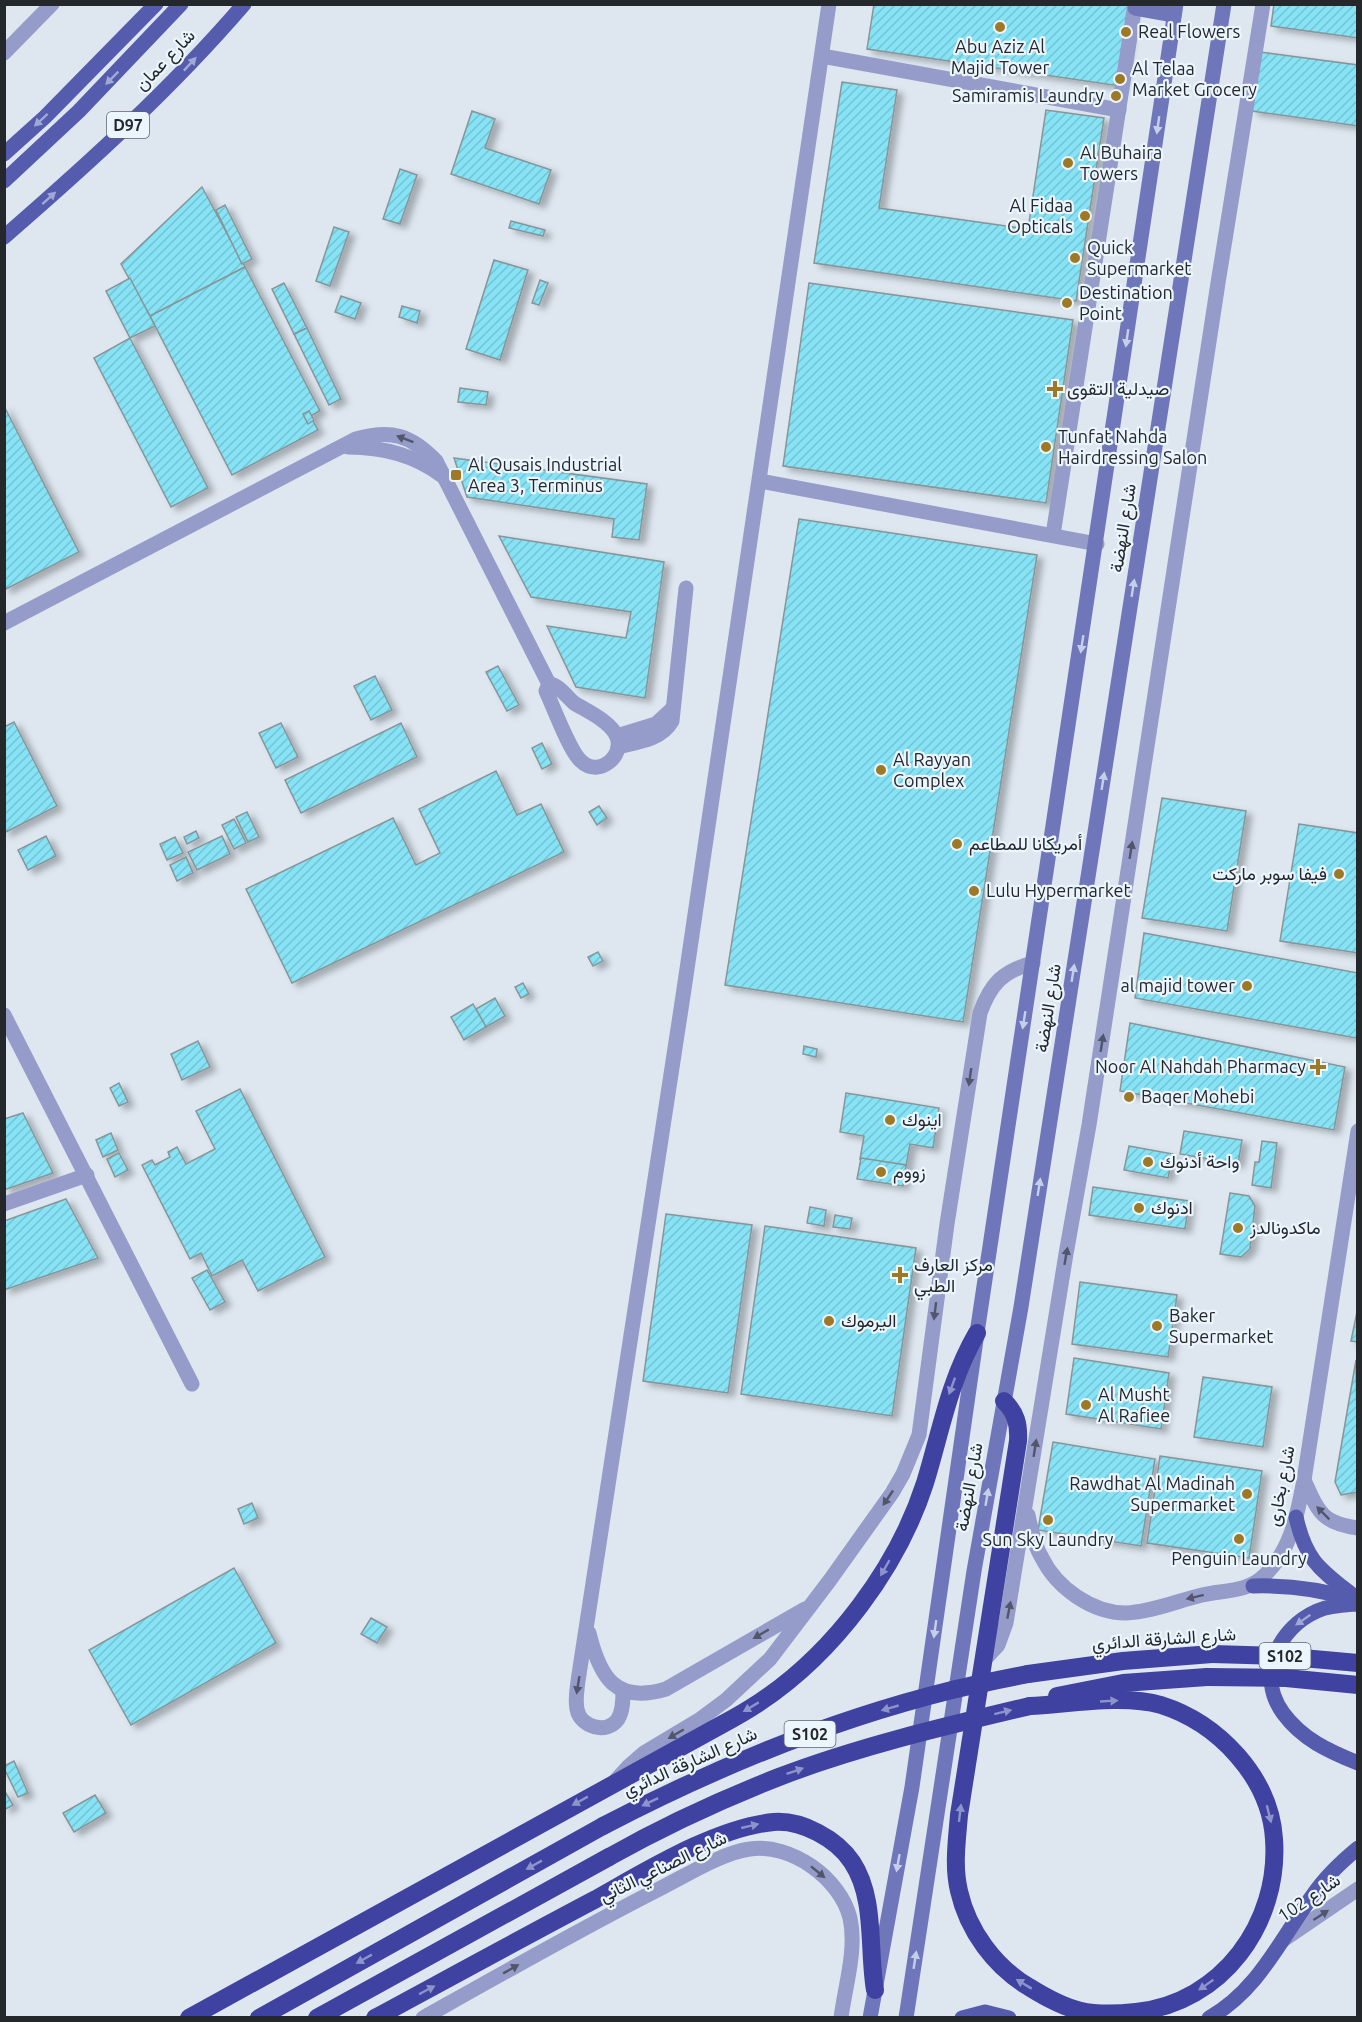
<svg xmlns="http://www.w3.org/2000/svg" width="1362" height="2022" viewBox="0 0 1362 2022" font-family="Ubuntu,Vazirmatn,sans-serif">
<defs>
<pattern id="building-hatch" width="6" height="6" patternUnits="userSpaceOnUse" patternTransform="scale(1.5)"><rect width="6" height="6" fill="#86e2f5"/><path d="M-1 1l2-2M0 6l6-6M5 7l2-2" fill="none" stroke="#74c2d2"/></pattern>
<filter id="shadow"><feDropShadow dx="6" dy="4" stdDeviation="3" flood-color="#0004"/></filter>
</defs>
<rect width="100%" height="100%" fill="#dee7f0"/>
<g fill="url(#building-hatch)" stroke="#879598" stroke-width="1.5" filter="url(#shadow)">
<path d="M874 4H1132L1120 86 867 49Z"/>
<path d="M1274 4H1358V38L1271 26Z"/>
<path d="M1260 52 1358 65V126L1252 111Z"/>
<path d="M842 82 897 90 879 208 1028 229 1046 110 1104 118 1076 301 814 263Z"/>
<path d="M472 111 495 119 485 148 551 170 539 204 451 174Z"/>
<path d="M400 169 417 175 400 224 383 219Z"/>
<path d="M202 187 245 267 150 316 121 264Z"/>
<path d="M225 205 252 259 242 264 216 210Z"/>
<path d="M511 221 545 230 543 236 509 228Z"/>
<path d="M334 227 349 232 330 286 316 281Z"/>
<path d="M494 260 528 270 500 360 466 349Z"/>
<path d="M245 267 320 411 310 416 318 430 232 475 150 316Z"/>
<path d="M130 278 155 326 130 338 106 291Z"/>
<path d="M540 280 548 283 539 305 532 303Z"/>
<path d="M284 283 307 328 294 334 272 289Z"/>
<path d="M809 283 1073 320 1046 503 783 466Z"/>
<path d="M341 296 361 303 355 319 335 312Z"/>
<path d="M402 306 420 311 417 323 399 317Z"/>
<path d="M307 328 341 399 329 405 294 334Z"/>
<path d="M130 338 208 488 171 507 94 358Z"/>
<path d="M460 388 488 392 486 405 458 402Z"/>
<path d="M4 406 79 552 4 590Z"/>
<path d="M309 411 314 420 308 424 303 414Z"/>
<path d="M454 458 647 484 639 540 612 537 614 519 467 497Z"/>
<path d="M799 519 1037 555 963 1022 725 985Z"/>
<path d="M499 536 664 562 645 698 576 687 547 626 626 638 631 612 531 597Z"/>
<path d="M498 666 519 705 507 711 486 672Z"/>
<path d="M375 676 392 710 371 720 354 686Z"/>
<path d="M14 722 57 806 4 833V727Z"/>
<path d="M281 723 298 757 276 768 259 733Z"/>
<path d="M401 723 417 757 301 813 285 780Z"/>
<path d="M542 743 552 764 542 769 532 748Z"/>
<path d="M496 771 517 815 541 804 564 852 292 983 246 889 393 818 416 865 440 853 419 809Z"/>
<path d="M1162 798 1246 811 1227 931 1142 918Z"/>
<path d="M599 806 607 818 597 825 589 812Z"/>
<path d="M247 812 259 837 248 842 236 817Z"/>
<path d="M234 819 246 843 234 849 222 825Z"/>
<path d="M1299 824 1358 833V953L1280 941Z"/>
<path d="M196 831 199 838 187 844 184 837Z"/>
<path d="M46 836 56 856 28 870 18 850Z"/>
<path d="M222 836 230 854 197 870 188 852Z"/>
<path d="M175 837 183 853 167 860 160 844Z"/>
<path d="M186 857 193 873 177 881 170 865Z"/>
<path d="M1144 933 1358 973V1028L1356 1038 1135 998Z"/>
<path d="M598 952 603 961 593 966 588 957Z"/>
<path d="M523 983 529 994 521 998 515 987Z"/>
<path d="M495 998 505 1016 486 1027 476 1009Z"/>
<path d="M473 1004 486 1027 464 1040 451 1017Z"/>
<path d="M1130 1023 1345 1067 1334 1130 1120 1091Z"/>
<path d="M198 1041 210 1067 182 1080 171 1054Z"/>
<path d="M804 1046 817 1049 816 1057 803 1054Z"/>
<path d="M119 1083 128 1102 119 1106 110 1088Z"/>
<path d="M240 1089 325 1257 258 1291 242 1260 212 1276 201 1253 190 1259 142 1165 152 1160 155 1165 170 1157 168 1152 177 1147 186 1164 215 1149 196 1111Z"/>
<path d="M846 1093 939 1108 933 1148 910 1144 906 1166 860 1159 864 1136 840 1132Z"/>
<path d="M23 1113 53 1173 4 1190V1119Z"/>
<path d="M1184 1131 1242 1140 1238 1164 1180 1154Z"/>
<path d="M111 1133 118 1150 103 1157 96 1140Z"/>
<path d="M1262 1141 1277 1143 1271 1188 1252 1185 1255 1162H1259Z"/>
<path d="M1129 1146 1173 1154 1168 1178 1124 1170Z"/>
<path d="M119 1153 128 1170 115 1177 107 1159Z"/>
<path d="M861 1158 906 1165 903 1186 857 1179Z"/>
<path d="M1093 1187 1189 1201 1185 1229 1089 1215Z"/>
<path d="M1230 1193 1249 1196 1255 1206 1250 1249 1241 1257 1220 1254Z"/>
<path d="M66 1199 98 1258 4 1290V1221Z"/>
<path d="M810 1207 826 1210 824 1226 807 1223Z"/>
<path d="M666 1214 752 1225 728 1393 643 1381Z"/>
<path d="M835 1215 852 1218 850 1229 833 1227Z"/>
<path d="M765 1226 916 1248 892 1416 741 1394Z"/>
<path d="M207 1270 225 1302 210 1310 192 1278Z"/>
<path d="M1080 1282 1177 1295 1168 1357 1072 1344Z"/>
<path d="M1358 1307V1342L1351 1341Z"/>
<path d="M1074 1358 1169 1373 1161 1429 1066 1414Z"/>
<path d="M1356 1360 1358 1492 1341 1495 1335 1482Z"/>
<path d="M1203 1377 1272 1387 1263 1447 1194 1437Z"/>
<path d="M1053 1442 1155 1459 1141 1546 1038 1530Z"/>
<path d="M1160 1456 1262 1471 1249 1558 1147 1543Z"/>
<path d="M252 1503 258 1518 244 1524 238 1509Z"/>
<path d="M234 1568 276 1643 131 1725 89 1650Z"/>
<path d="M371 1618 387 1627 377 1643 361 1634Z"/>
<path d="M14 1761 28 1793 18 1797 4 1768V1766Z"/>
<path d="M4 1790 13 1805 4 1810Z"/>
<path d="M95 1795 106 1813 74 1832 63 1813Z"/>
</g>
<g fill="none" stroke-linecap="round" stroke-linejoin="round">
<g stroke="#959cca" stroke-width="15">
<path d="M4 53 52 4"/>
<path d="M822 56 1119 110"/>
<path d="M348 447C382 447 413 454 441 475"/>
<path d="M760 481 1097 544"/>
<path d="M1053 535 1135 4"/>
<path d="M4 623 356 439C391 429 411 435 436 461L549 684"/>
<path d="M549 684C558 684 567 697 574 703 587 711 607 720 615 733 628 754 599 779 581 761 570 752 553 706 546 691Z"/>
<path d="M617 736 656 724 671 710"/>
<path d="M618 747C638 742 661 740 672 721L686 588"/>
<path d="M4 1015 192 1384"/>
<path d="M4 1204 87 1175"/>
<path d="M1304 1480C1318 1511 1321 1523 1358 1528"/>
<path d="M1028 1515C1031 1529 1034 1545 1042 1558 1057 1588 1092 1613 1126 1613 1151 1612 1177 1601 1202 1595 1224 1590 1249 1592 1265 1575 1292 1548 1297 1515 1304 1480L1358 1131"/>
<path d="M589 1633C600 1678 616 1704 666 1689L805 1609"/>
<path d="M983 1661 998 1645 1006 1623 1066 1254 1089 1125 1218 283 1263 4"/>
<path d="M623 1691C623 1700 623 1711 618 1719 607 1735 580 1727 577 1709 575 1700 577 1690 578 1681L683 996 829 4"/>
<path d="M616 1780 628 1767 644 1753 699 1720 726 1700 770 1659 830 1580 892 1493 903 1474 919 1435 947 1224 980 1013C991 983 1003 971 1033 963"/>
<path d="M1283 1940 1358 1889"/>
<path d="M423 2018C503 1973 582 1928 663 1887 687 1875 724 1852 750 1849 791 1843 840 1878 850 1918 857 1950 845 1986 841 2018"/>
</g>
<g stroke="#6f77ba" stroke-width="15">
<path d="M1135 8 1174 15"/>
<path d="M870 2018 912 1787 977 1333 1176 4"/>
<path d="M906 2018 974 1571 1021 1307 1224 4"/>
</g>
<g stroke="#555bad" stroke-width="15">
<path d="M4 154 45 117 156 4"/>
<path d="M4 181 79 111 181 4"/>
<path d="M4 237C88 164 171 89 244 4"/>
<path d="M1296 1517C1306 1562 1321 1570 1355 1597"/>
<path d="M1253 1586C1288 1585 1321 1589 1355 1600"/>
<path d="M1358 1604C1344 1605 1330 1605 1317 1611 1278 1628 1256 1676 1283 1713 1302 1739 1328 1751 1358 1763"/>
<path d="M962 2018 985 2012 1009 2018"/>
<path d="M1209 2018C1259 1990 1281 1938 1313 1895 1325 1877 1341 1862 1358 1848"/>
</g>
<g stroke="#4042a1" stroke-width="18">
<path d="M1004 1401C1016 1413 1019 1424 1018 1441L959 1815C957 1840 953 1866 959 1891 968 1931 995 1967 1029 1987 1069 2012 1089 2017 1136 2012 1222 2003 1280 1923 1274 1839 1270 1777 1218 1723 1161 1705 1124 1694 1069 1704 1030 1706"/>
<path d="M1028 1674 1123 1661 1212 1654"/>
<path d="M1057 1696 1123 1683 1207 1677"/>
<path d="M189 2018 721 1725C734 1718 748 1710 760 1702 834 1653 898 1567 925 1483 941 1431 949 1381 977 1333"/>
<path d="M259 2018 603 1826"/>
<path d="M317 2018 609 1857"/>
<path d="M375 2018C449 1978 522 1938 596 1899 646 1871 717 1827 774 1822 802 1820 837 1839 852 1862 876 1898 868 1949 875 1990"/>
</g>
<g stroke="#4042a1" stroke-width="18">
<path d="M1212 1654 1280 1656 1358 1663"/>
<path d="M1207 1677 1286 1678 1358 1685"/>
<path d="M603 1826C714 1768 831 1720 952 1690 977 1684 1003 1679 1028 1674"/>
<path d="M609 1857C664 1826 720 1800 779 1777 860 1746 946 1726 1030 1706"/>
</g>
</g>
<defs><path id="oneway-solid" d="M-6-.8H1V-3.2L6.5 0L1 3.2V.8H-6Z" transform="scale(1.5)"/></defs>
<g fill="#a0a8d6">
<use href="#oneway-solid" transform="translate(190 64) rotate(-47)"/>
<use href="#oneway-solid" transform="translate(112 78) rotate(135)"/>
<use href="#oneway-solid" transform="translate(41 120) rotate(137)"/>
<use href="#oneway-solid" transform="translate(49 198) rotate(-42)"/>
<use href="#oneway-solid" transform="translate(1303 1620) rotate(145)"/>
</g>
<g fill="#c6cfea">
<use href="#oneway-solid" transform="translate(1158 125) rotate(98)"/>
<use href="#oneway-solid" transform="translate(1127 338) rotate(98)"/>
<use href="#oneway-solid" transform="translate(1133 588) rotate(-81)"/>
<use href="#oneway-solid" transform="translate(1082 644) rotate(99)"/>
<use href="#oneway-solid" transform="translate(1103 781) rotate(-81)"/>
<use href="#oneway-solid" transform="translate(1073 973) rotate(-81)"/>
<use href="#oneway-solid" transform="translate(1024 1020) rotate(99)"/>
<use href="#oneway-solid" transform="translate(1039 1187) rotate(-81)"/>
<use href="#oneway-solid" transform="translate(987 1497) rotate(-80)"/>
<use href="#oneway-solid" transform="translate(935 1629) rotate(98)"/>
<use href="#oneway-solid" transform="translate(898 1863) rotate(100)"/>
<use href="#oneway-solid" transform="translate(915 1960) rotate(-81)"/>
</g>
<g fill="#51566b">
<use href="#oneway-solid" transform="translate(405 439) rotate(-159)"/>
<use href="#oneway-solid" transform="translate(1131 850) rotate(-81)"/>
<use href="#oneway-solid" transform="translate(1102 1043) rotate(-81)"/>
<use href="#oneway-solid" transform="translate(970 1077) rotate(98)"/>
<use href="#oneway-solid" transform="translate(1066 1256) rotate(-80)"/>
<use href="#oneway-solid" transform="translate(935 1311) rotate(97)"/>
<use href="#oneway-solid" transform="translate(1035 1448) rotate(-81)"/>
<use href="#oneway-solid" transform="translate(888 1498) rotate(124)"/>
<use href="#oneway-solid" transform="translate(1323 1513) rotate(-135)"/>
<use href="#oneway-solid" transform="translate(1195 1597) rotate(166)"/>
<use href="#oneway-solid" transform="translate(1009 1610) rotate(-79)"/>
<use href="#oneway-solid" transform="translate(761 1634) rotate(150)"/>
<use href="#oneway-solid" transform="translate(578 1685) rotate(99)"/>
<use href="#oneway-solid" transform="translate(676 1734) rotate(150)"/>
<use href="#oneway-solid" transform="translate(818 1872) rotate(39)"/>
<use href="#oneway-solid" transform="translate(1321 1915) rotate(-33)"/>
<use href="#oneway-solid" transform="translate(511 1969) rotate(-29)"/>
</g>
<g fill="#8d93cb">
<use href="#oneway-solid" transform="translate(952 1386) rotate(110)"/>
<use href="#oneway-solid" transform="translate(885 1568) rotate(120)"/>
<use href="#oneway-solid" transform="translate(1109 1701) rotate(-3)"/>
<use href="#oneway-solid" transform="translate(751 1707) rotate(149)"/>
<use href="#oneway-solid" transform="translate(890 1708) rotate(164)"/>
<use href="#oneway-solid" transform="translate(1003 1712) rotate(-14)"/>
<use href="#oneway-solid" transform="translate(795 1771) rotate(-19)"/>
<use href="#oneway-solid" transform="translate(580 1801) rotate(151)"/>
<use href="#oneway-solid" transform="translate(650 1802) rotate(154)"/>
<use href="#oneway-solid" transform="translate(960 1813) rotate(-83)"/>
<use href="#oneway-solid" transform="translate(1269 1814) rotate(76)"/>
<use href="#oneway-solid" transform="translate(750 1826) rotate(-13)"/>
<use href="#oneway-solid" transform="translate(534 1865) rotate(151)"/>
<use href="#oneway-solid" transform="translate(364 1959) rotate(151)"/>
<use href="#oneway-solid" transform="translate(1024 1984) rotate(-149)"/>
<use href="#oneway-solid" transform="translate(1206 1985) rotate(145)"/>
<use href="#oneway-solid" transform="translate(427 1990) rotate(-28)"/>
</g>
<g fill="#9e7925" stroke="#ebf5fe" stroke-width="2">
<circle cx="1000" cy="27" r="6"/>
<circle cx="1126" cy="32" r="6"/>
<circle cx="1120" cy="79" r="6"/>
<circle cx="1116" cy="96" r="6"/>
<circle cx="1068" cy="163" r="6"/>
<circle cx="1085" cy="216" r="6"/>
<circle cx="1075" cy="258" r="6"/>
<circle cx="1067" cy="303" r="6"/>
<path d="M1052 380h6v6h6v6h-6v6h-6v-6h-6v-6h6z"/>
<circle cx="1046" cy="447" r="6"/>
<rect x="450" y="469" width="12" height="12" rx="3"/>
<circle cx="881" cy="770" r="6"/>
<circle cx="957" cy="844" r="6"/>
<circle cx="1339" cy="874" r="6"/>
<circle cx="974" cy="891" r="6"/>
<circle cx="1247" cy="986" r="6"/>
<path d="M1315 1058h6v6h6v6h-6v6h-6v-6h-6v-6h6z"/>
<circle cx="1129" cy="1097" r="6"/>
<circle cx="890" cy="1120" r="6"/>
<circle cx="1148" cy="1162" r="6"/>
<circle cx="881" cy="1172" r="6"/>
<circle cx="1139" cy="1208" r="6"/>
<circle cx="1238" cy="1228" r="6"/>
<path d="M897 1266h6v6h6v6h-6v6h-6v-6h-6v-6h6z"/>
<circle cx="829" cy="1321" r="6"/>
<circle cx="1157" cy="1326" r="6"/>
<circle cx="1086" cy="1405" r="6"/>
<circle cx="1247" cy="1494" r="6"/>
<circle cx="1048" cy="1520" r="6"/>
<circle cx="1239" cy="1539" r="6"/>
</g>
<g text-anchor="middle" stroke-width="4.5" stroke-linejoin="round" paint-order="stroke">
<g fill="#ebf5fe" stroke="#60666a" stroke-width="1.5">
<rect x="107" y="112" width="42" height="26" rx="4.5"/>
<rect x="1259.5" y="1643" width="51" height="26" rx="4.5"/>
<rect x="784.5" y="1721" width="51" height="26" rx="4.5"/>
</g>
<g font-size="16" font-weight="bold" fill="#24282b">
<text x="128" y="131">D97</text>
<text x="1285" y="1662">S102</text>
<text x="810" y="1740">S102</text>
</g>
<g font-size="18" fill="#24282b" stroke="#ebf5fe" text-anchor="start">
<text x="1138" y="38">Real Flowers</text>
<text x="1000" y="53" text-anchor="middle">Abu Aziz Al<tspan x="1000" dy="21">Majid Tower</tspan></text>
<text x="1132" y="75">Al Telaa<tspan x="1132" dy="21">Market Grocery</tspan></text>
<text x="1104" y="102" text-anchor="end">Samiramis Laundry</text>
<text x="1080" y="159">Al Buhaira<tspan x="1080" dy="21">Towers</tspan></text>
<text x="1073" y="212" text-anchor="end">Al Fidaa<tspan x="1073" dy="21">Opticals</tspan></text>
<text x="1087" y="254">Quick<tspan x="1087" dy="21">Supermarket</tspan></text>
<text x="1079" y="299">Destination<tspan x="1079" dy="21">Point</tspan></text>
<text x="1067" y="395">صيدلية التقوى</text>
<text x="1058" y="443">Tunfat Nahda<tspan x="1058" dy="21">Hairdressing Salon</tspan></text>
<text x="468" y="471">Al Qusais Industrial<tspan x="468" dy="21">Area 3, Terminus</tspan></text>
<text x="893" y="766">Al Rayyan<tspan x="893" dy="21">Complex</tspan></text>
<text x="969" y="850">أمريكانا للمطاعم</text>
<text x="1327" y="880" text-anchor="end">فيفا سوبر ماركت</text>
<text x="986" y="897">Lulu Hypermarket</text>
<text x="1235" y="992" text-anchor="end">al majid tower</text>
<text x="1306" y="1073" text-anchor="end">Noor Al Nahdah Pharmacy</text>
<text x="1141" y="1103">Baqer Mohebi</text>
<text x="902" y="1126">اينوك</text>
<text x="1160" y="1168">واحة أدنوك</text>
<text x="893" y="1178">زووم</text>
<text x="1151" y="1214">ادنوك</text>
<text x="1250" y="1234">ماكدونالدز</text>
<text x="914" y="1271">مركز العارف<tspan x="914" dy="21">الطبي</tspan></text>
<text x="1169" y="1322">Baker<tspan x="1169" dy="21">Supermarket</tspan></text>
<text x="841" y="1327">اليرموك</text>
<text x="1098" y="1401">Al Musht<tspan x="1098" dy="21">Al Rafiee</tspan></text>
<text x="1235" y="1490" text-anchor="end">Rawdhat Al Madinah<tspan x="1235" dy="21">Supermarket</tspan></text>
<text x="1048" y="1546" text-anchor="middle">Sun Sky Laundry</text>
<text x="1239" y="1565" text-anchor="middle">Penguin Laundry</text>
</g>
<g font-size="18" fill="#24282b" stroke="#ebf5fe">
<text transform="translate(165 60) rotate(-46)" y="6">شارع عمان</text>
<text transform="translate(1123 528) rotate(-81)" y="6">شارع النهضة</text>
<text transform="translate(1048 1008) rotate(-81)" y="6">شارع النهضة</text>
<text transform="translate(1281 1486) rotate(-79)" y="6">شارع بخارى</text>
<text transform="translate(969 1487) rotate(-80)" y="6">شارع النهضة</text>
<text transform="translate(1164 1639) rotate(-4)" y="6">شارع الشارقة الدائري</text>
<text transform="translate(690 1762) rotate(-24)" y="6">شارع الشارقة الدائري</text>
<text transform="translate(663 1867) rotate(-26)" y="6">شارع الصناعي الثاني</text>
<text transform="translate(1309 1898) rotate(-34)" y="6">شارع 102</text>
</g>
</g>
<rect width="1362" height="2022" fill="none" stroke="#24282b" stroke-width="12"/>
</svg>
